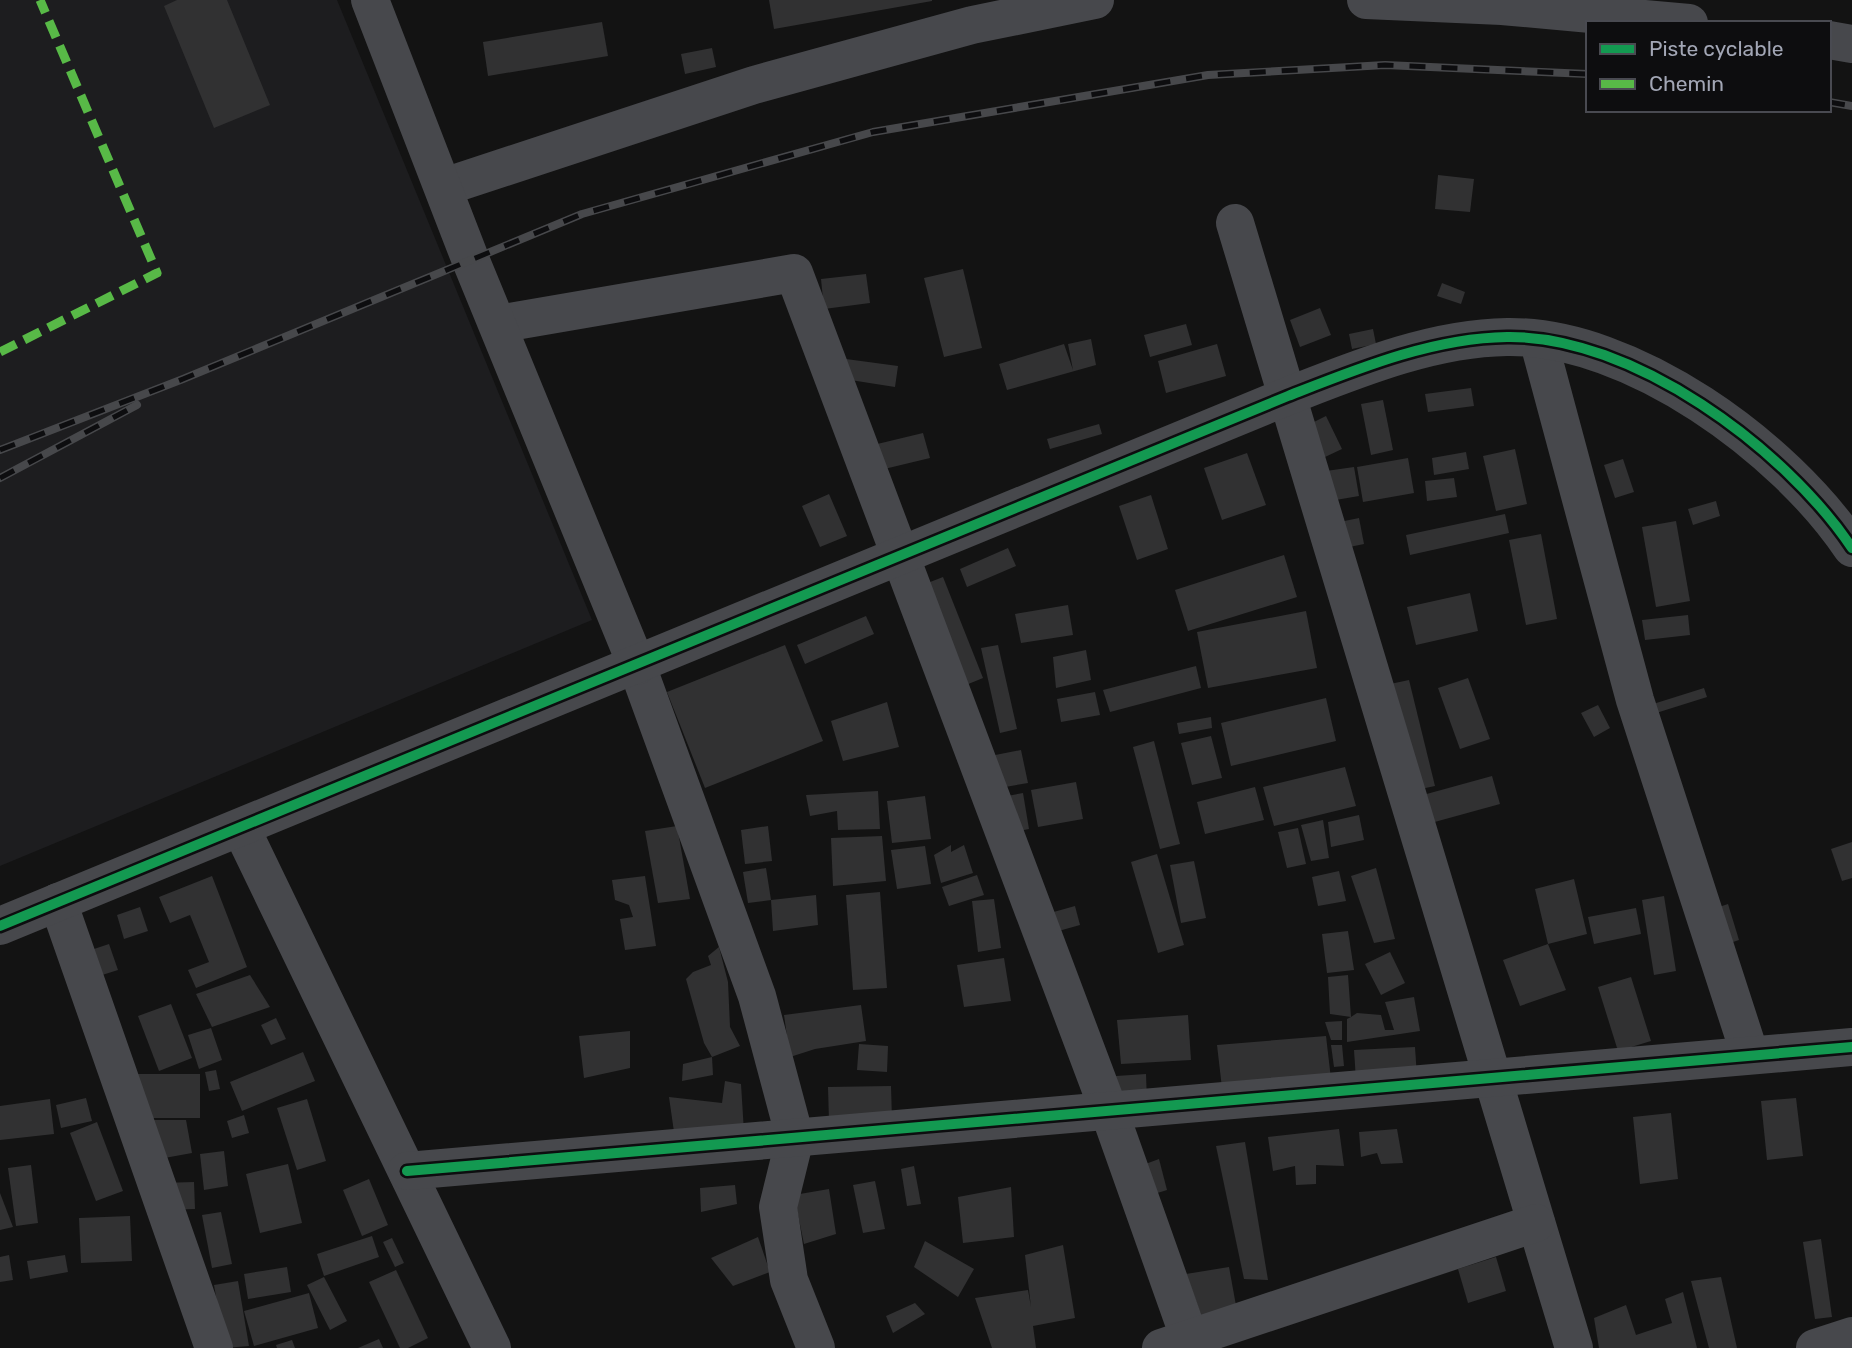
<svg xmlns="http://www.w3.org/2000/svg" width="1852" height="1348" viewBox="0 0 1852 1348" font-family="Rubik,sans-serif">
<rect width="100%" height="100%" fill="#131313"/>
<path fill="#1d1d1f" d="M0 0H337L592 620 0 866Z"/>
<g fill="#313132">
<path d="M177 0H227L270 105 214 128 164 6Z"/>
<path d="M769 0H932V1L774 29Z"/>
<path d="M602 22 608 56 488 76 483 42Z"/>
<path d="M712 48 716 67 685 74 681 54Z"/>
<path d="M1438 175 1474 179 1470 212 1435 209Z"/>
<path d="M963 269 982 348 944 357 924 278Z"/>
<path d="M866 274 870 303 824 309 821 279Z"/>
<path d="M1442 283 1465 292 1461 304 1437 296Z"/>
<path d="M1320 308 1331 335 1300 347 1290 320Z"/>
<path d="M1186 324 1192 345 1150 357 1144 335Z"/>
<path d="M1373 329 1376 344 1352 349 1349 334Z"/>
<path d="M1091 339 1096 365 1007 390 999 364 1064 344 1073 370 1068 344Z"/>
<path d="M1217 344 1226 376 1166 393 1158 361Z"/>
<path d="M846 359 898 366 895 387 844 379Z"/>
<path d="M1471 388 1474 406 1428 412 1425 394Z"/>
<path d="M1383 400 1393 450 1371 455 1361 404Z"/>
<path d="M1326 416 1342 449 1308 465 1292 433Z"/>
<path d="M1099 424 1102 434 1050 449 1047 439Z"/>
<path d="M923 433 930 458 876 471 869 446Z"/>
<path d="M1515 449 1527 504 1496 511 1483 456Z"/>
<path d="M1466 452 1469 469 1434 475 1432 458Z"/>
<path d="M1247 453 1266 505 1222 520 1204 468Z"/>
<path d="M1408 458 1414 493 1363 502 1357 467Z"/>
<path d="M1623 459 1634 492 1615 498 1604 465Z"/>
<path d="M1354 467 1359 496 1324 502 1319 472Z"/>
<path d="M1454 478 1457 497 1427 501 1425 481Z"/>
<path d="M829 494 847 536 820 547 802 506Z"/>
<path d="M1151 495 1168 549 1137 560 1119 506Z"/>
<path d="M1716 501 1720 516 1693 525 1688 509Z"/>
<path d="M1505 514 1509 533 1410 555 1406 535Z"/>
<path d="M1359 518 1364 544 1330 551 1325 525Z"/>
<path d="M1676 521 1690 601 1656 607 1642 527Z"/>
<path d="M1541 534 1557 619 1526 625 1509 540Z"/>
<path d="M1008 548 1016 566 967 587 960 569Z"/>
<path d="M1284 555 1297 597 1188 631 1175 590Z"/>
<path d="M943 577 983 678 961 687 920 586Z"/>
<path d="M1470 593 1478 631 1416 645 1407 607Z"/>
<path d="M1068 605 1073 635 1021 643 1015 614Z"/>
<path d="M1306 611 1317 668 1208 688 1197 632Z"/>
<path d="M1688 615 1690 635 1645 640 1642 620Z"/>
<path d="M866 616 874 634 805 664 797 645Z"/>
<path d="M785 645 823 741 705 788 667 692Z"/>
<path d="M998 645 1017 729 1000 733 981 648Z"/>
<path d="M1086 650 1091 680 1056 688 1053 657Z"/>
<path d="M1196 666 1201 688 1110 712 1103 690Z"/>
<path d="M1468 678 1490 739 1460 749 1438 688Z"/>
<path d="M1409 680 1435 786 1402 793 1376 687Z"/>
<path d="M1704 688 1707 697 1653 714 1650 705Z"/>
<path d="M1095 692 1100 715 1061 722 1057 699Z"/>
<path d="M1326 698 1336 741 1231 766 1221 723Z"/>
<path d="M887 702 899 747 843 761 831 721Z"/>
<path d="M1598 705 1610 728 1594 737 1581 713Z"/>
<path d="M1211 717 1212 728 1179 734 1177 723Z"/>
<path d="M1211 736 1222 778 1192 785 1181 743Z"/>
<path d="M1154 741 1180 844 1160 849 1133 747Z"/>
<path d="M1021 750 1028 783 977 792 970 760Z"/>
<path d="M1345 767 1356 806 1274 826 1263 787Z"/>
<path d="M1492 776 1500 804 1431 823 1423 795Z"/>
<path d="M1076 782 1083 819 1038 827 1031 790Z"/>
<path d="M1255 787 1264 820 1205 834 1197 802Z"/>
<path d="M878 791 880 829 838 830 837 811 810 816 806 795Z"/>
<path d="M1023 793 1029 829 998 835 991 799Z"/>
<path d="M925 796 931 839 892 843 887 801Z"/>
<path d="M1359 815 1364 840 1331 847 1328 822Z"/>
<path d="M1323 820 1329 858 1311 861 1301 825Z"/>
<path d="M677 826 690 899 658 903 645 831Z"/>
<path d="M768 826 772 861 745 864 741 830Z"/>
<path d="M1298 828 1306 864 1287 868 1278 832Z"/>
<path d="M882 836 886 881 833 886 831 838Z"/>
<path d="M1852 842V878L1842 881 1831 849Z"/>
<path d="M951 845V852L964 845 973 873 941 883 934 855Z"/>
<path d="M925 846 931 884 897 889 891 850Z"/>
<path d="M1157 854 1184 945 1158 953 1131 862Z"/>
<path d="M1194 861 1206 918 1181 923 1170 865Z"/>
<path d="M766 868 771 900 816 895 818 925 773 931 771 900 748 903 743 872Z"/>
<path d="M1376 868 1395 939 1374 943 1351 876Z"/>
<path d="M1339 871 1346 901 1318 906 1312 877Z"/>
<path d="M977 875 984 895 949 906 942 887Z"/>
<path d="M212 876 247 967 196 988 188 970 209 962 190 915 170 923 159 897Z"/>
<path d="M645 876 656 946 625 950 620 919 633 917 629 905 615 900 612 880Z"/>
<path d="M1574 879 1587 934 1548 944 1566 990 1520 1006 1503 960 1548 944 1535 889Z"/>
<path d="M880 892 887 988 853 990 846 895Z"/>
<path d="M1664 896 1676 971 1654 975 1642 900Z"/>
<path d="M994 899 1001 948 978 952 972 901Z"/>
<path d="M1728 904 1739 940 1718 947 1707 911Z"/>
<path d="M1075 906 1080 925 1055 932 1050 913Z"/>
<path d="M140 907 148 931 124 939 117 915Z"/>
<path d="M1636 908 1641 934 1594 944 1588 917Z"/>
<path d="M1348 931 1354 970 1327 973 1322 934Z"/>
<path d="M109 944 118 970 99 976 91 950Z"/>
<path d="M719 947 728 982 730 1027 740 1046 712 1057 704 1043 686 979 693 972 711 965 708 956Z"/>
<path d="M1390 952 1405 983 1381 995 1365 964Z"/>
<path d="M1004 958 1011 1001 964 1007 957 965Z"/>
<path d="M250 975 270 1007 212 1027 196 994Z"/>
<path d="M1348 975 1351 1017 1357 1013 1381 1015 1385 1030H1394L1385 1002 1414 997 1420 1031 1347 1042V1019L1351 1017 1330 1014 1328 977Z"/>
<path d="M1631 977 1651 1041 1618 1051 1598 987Z"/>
<path d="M171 1004 192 1058 159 1071 138 1016Z"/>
<path d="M861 1005 866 1041 815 1049 790 1057 784 1015Z"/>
<path d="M1188 1015 1191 1060 1121 1064 1117 1020Z"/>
<path d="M276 1018 286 1039 271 1045 261 1025Z"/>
<path d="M1342 1021V1040H1331L1325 1022Z"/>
<path d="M211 1028 222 1060 199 1069 188 1035Z"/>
<path d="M630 1031V1068L584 1078 579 1036Z"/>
<path d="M1326 1036 1331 1079 1222 1088 1217 1045Z"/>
<path d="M859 1044 888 1046 887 1072 857 1070Z"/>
<path d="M1331 1045H1342L1344 1066 1334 1067Z"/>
<path d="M1415 1047 1417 1077 1356 1080 1354 1050Z"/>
<path d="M303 1052 315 1081 242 1111 230 1082Z"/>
<path d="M712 1057 713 1075 682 1081 683 1064Z"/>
<path d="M216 1070 220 1089 209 1091 205 1072Z"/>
<rect x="118" y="1074" width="82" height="44"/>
<path d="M1146 1074 1147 1103 1118 1104 1116 1076Z"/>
<path d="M725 1081 741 1084 744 1132 675 1139 669 1097 722 1103Z"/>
<path d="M891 1086 892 1120 829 1121 828 1087Z"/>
<path d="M86 1098 92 1121 61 1128 56 1105Z"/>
<path d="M1796 1098 1803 1156 1767 1160 1761 1101Z"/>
<path d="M50 1099 54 1134 0 1140V1106Z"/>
<path d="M307 1099 326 1161 297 1170 277 1108Z"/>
<path d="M1671 1113 1678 1179 1640 1184 1633 1117Z"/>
<path d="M244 1115 249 1133 232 1138 227 1121Z"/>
<path d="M126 1120H186L192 1153 137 1163Z"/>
<path d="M97 1122 123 1191 96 1201 70 1133Z"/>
<path d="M1339 1129 1344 1166 1316 1165V1184L1296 1185 1295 1166 1273 1171 1268 1137Z"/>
<path d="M1397 1129 1403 1163 1381 1164 1377 1153 1361 1157 1359 1132Z"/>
<path d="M1245 1142 1268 1280 1244 1279 1216 1146Z"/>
<path d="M224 1151 228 1186 204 1190 200 1154Z"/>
<path d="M1159 1159 1167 1190 1151 1195 1140 1166Z"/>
<path d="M288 1164 302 1223 260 1233 246 1174Z"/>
<path d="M31 1165 38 1223 16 1226 8 1168Z"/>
<path d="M914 1166 921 1204 907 1206 901 1169Z"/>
<path d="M369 1179 388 1225 362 1236 343 1190Z"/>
<path d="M875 1181 885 1229 863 1233 853 1185Z"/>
<path d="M194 1182 195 1209 162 1210 161 1183Z"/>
<path d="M735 1185 737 1204 701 1212 700 1188Z"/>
<path d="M1011 1187 1014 1237 963 1243 958 1197Z"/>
<path d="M829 1189 836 1234 804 1244 794 1195Z"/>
<path d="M0 1193 13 1227 0 1230Z"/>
<path d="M221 1212 232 1264 212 1268 202 1215Z"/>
<path d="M130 1216 132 1261 81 1263 79 1218Z"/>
<path d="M372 1236 379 1257 324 1276 317 1254Z"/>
<path d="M758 1237 770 1272 733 1286 711 1258Z"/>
<path d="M392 1238 404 1263 395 1267 383 1242Z"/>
<path d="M1821 1239 1832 1317 1815 1319 1803 1242Z"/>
<path d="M925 1241 974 1269 958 1297 914 1267Z"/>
<path d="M1063 1245 1075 1318 1033 1326 1036 1348H992L975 1298 1028 1290 1031 1307 1025 1255Z"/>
<path d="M9 1255 13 1280 0 1282V1257Z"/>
<path d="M65 1255 68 1272 30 1279 27 1261Z"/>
<path d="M1496 1257 1506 1291 1468 1303 1458 1269Z"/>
<path d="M287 1267 291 1292 248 1299 244 1274Z"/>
<path d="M1229 1267 1237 1311 1203 1320 1186 1274Z"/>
<path d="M396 1270 428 1338 408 1348H400L369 1282Z"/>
<path d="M324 1277 347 1321 330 1330 307 1285Z"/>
<path d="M1721 1277 1737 1348H1709L1691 1281Z"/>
<path d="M238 1281 249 1346 225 1348 214 1285Z"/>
<path d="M1683 1292 1697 1348H1599L1594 1318 1626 1305 1636 1335 1672 1323 1665 1299Z"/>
<path d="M309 1293 318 1328 254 1346 244 1311Z"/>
<path d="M915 1303 925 1314 893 1333 886 1316Z"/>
<path d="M379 1339 383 1348H358Z"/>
<path d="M292 1340 295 1348H277L276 1345Z"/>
</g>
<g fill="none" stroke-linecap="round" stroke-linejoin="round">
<g stroke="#47484c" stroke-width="38">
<path d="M1366 0 1502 6 1689 23"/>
<path d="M1829 40 1852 44"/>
<path d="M444 187 754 85 972 25 1095 0"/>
<path d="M1235 223 1574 1348"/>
<path d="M498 324 794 273 1109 1111 1193 1348"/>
<path d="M1538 339 1635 700 1750 1055"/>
<path d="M637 666 757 996 795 1138 778 1207 789 1280 816 1348"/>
<path d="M58 902 214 1348"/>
<path d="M1161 1348 1536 1223"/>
<path d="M1815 1348 1852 1336"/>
</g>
<g stroke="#47484c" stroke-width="38">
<path d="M370 0 471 261 637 666"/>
<path d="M241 828 492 1348"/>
<path d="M0 926 1288 396C1357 369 1432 338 1507 337 1632 335 1785 448 1852 548"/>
<path d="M407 1171 1852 1047"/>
</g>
<g stroke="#47484b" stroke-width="8">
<g id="rail">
<path d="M1829 102 1852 106"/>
<path d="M0 450 183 379 582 214 873 132 1208 75 1385 65 1588 74"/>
<path d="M0 478 137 405"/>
</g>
</g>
<use href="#rail" stroke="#0d0d0f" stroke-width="5" stroke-dasharray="16" stroke-linecap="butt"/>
<path stroke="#58b947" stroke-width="9" stroke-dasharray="18 9" stroke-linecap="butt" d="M0 352 157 273 40 0"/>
<g stroke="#0d0d0f" stroke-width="15">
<g id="cycleway">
<path d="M0 926 1288 396C1357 369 1432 338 1507 337 1632 335 1785 448 1852 548"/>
<path d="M407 1171 1852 1047"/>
</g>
</g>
<use href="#cycleway" stroke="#139951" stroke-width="10"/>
</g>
<rect x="1586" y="21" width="245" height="91" fill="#0d0d0f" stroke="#494a51" stroke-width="2"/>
<rect x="1600" y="44" width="35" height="10" fill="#139951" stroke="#494a51" stroke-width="2"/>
<text x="1649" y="56" font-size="21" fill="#a2a6b5">Piste cyclable</text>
<rect x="1600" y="79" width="35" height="10" fill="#58b947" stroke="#494a51" stroke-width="2"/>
<text x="1649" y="91" font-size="21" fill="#a2a6b5">Chemin</text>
</svg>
